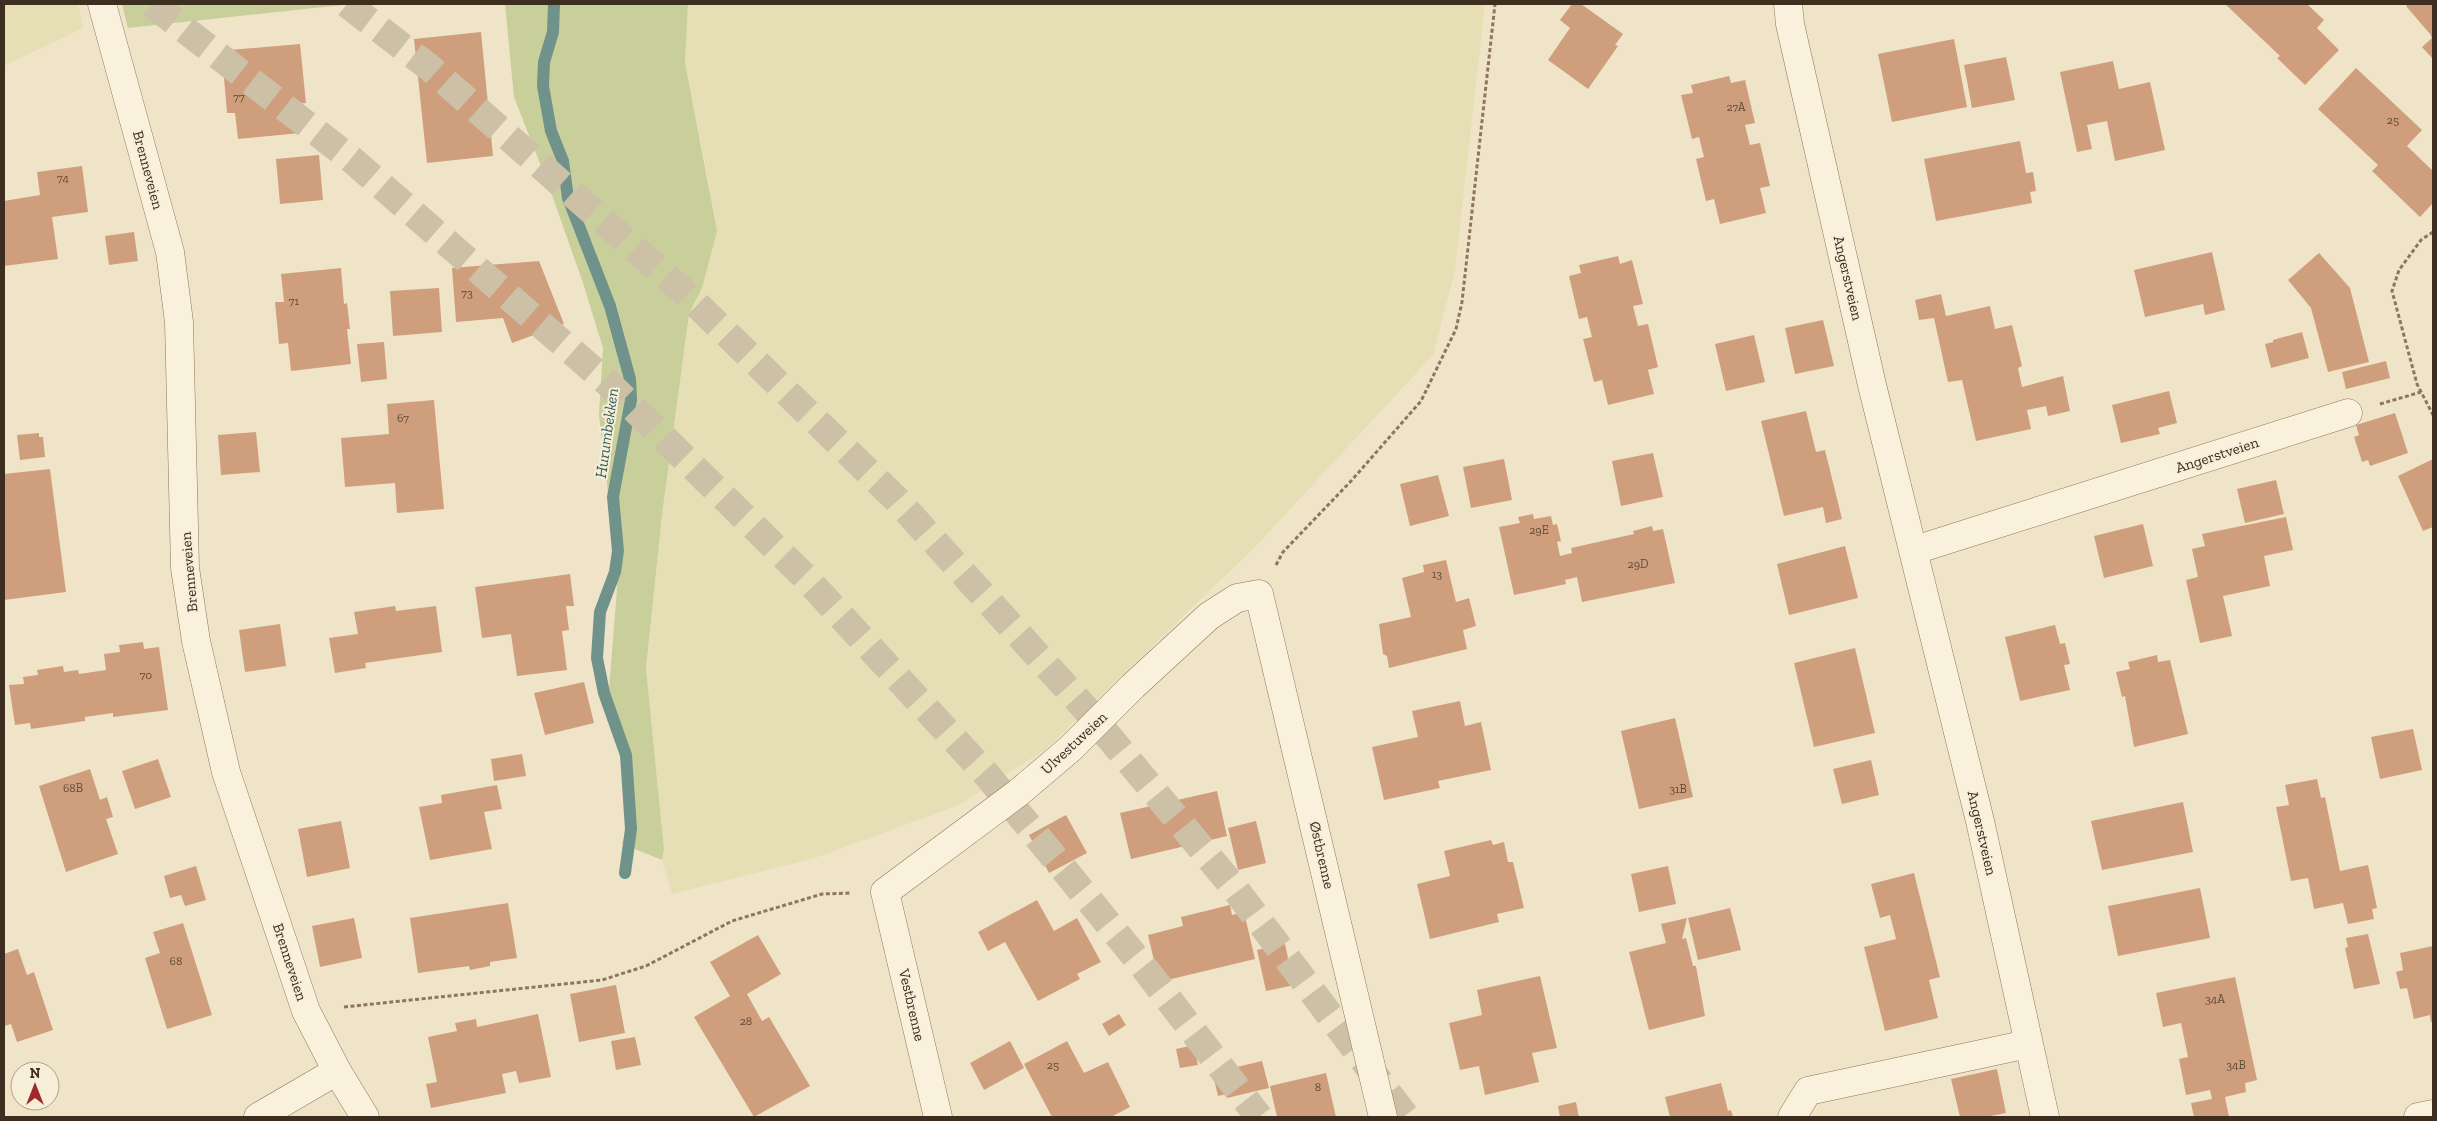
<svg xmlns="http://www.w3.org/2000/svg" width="2437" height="1121" viewBox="0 0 2437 1121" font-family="'Zilla Slab',serif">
<rect width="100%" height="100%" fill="#f0e4c8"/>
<g fill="#e6deb5">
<path d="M4 4H78L83 28 4 66Z"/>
<path d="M688 4H1485L1455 271 1433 355 1255 547 1046 749 959 805 815 858 672 894 662 860 664 850 646 668 662 515 689 314 702 288 710 189 685 62Z"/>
</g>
<g fill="#c9cf9b">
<path d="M122 4H352L128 28Z"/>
<path d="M505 4H688L685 62 717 231 702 288 689 314 662 515 646 668 664 850 662 860 622 844 627 829 624 779 609 689 617 588 614 545 599 415 603 348 582 280 548 184 514 97Z"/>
</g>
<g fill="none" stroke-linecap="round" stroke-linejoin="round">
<path stroke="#6f938a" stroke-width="12" d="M554 4 553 32 544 62 543 86 551 131 563 161 568 198 610 306 630 379 631 400 613 497 618 551 615 572 600 612 597 658 604 693 626 755 631 829 625 873"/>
</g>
<g fill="#cf9f7d">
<path d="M1572 4H1581L1623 34 1615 45 1618 46 1588 89 1548 60 1570 28 1560 20Z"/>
<path d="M2225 4H2307L2324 20 2317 28 2339 50 2305 85 2277 58 2280 56Z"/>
<path d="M2408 4H2433L2432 58 2422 47 2432 38 2430 34 2406 6Z"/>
<path d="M481 32 493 156 427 163 414 39Z"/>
<path d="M1954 39 1967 107 1892 122 1878 54Z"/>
<path d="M300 44 306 103 297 104 300 133 238 139 235 113H227L224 78 232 77 229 50Z"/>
<path d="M2006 57 2015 100 1972 108 1964 65Z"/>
<path d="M2113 61 2119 89 2150 82 2165 150 2115 161 2107 121 2087 125 2092 149 2077 152 2060 72Z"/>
<path d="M2356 68 2422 130 2407 146 2433 171V203L2420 217 2372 171 2378 165 2318 109Z"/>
<path d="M1729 76 1731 83 1745 80 1755 123 1745 125 1750 145 1760 143 1770 186 1760 188 1766 213 1720 224 1714 199 1706 201 1696 159 1704 157 1699 137 1692 139 1681 95 1693 93 1691 85Z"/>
<path d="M2020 141 2026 173 2033 172 2036 191 2030 192 2032 203 1936 221 1924 159Z"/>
<path d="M319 155 323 200 280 204 276 159Z"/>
<path d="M82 166 88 212 52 217 58 259 4 266V201L40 195 37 172Z"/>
<path d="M134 232 138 261 109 265 105 236Z"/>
<path d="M2212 252 2225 310 2205 315 2203 304 2145 317 2134 270Z"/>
<path d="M2319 253 2350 288 2369 362 2328 372 2311 308 2288 280Z"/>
<path d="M1618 256 1620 264 1632 260 1643 304 1633 306 1638 326 1648 324 1658 367 1648 370 1654 394 1608 405 1602 380 1594 382 1583 339 1592 337 1587 317 1579 319 1569 276 1581 273 1579 265Z"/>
<path d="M539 261 564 324 512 343 503 318 456 322 452 268Z"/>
<path d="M341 268 344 304 347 303 350 329H347L351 364 291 371 288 343 279 344 275 302H284L281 274Z"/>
<path d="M439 288 442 332 393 336 390 291Z"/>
<path d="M1941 294 1946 316 1990 306 1995 329 2012 325 2022 366 2018 368 2022 387 2063 376 2070 411 2048 416 2046 406 2027 410 2031 429 1976 441 1962 380 1948 382 1934 318 1919 320 1915 300Z"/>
<path d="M1823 320 1834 366 1795 374 1785 328Z"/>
<path d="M2302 332 2309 358 2271 368 2265 344 2273 342V340Z"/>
<path d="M1754 335 1765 382 1726 391 1715 344Z"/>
<path d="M384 342 387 379 361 382 357 344Z"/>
<path d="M2386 361 2390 378 2346 389 2342 372Z"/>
<path d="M2169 391 2177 423 2158 428 2160 434 2121 443 2112 405Z"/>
<path d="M434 400 444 509 397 513 395 483 345 487 341 438 389 434 387 404Z"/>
<path d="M1806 411 1816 452 1825 450 1842 519 1826 523 1823 507 1784 516 1761 421Z"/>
<path d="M2395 413 2408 453 2370 466 2368 460 2362 462 2354 437 2359 435 2356 425Z"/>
<path d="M256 432 260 472 221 475 218 435Z"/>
<path d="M39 433V437H43L45 457 20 460 17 435Z"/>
<path d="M1653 453 1663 497 1621 506 1612 461Z"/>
<path d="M1504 459 1512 500 1471 508 1463 467Z"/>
<path d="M2433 459V527L2423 531 2398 476Z"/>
<path d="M50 469 66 592 4 600V474Z"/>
<path d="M1438 475 1449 516 1410 526 1400 484Z"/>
<path d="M2276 480 2284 514 2245 523 2237 489Z"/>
<path d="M1533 514 1534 519 1551 516 1553 525 1557 524 1561 541 1557 542 1560 556 1572 553 1571 548 1634 534 1633 531 1652 526 1653 531 1663 529 1675 583 1582 602 1577 577 1565 580 1566 584 1514 595 1499 527 1520 523 1518 517Z"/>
<path d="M2286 517 2293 550 2264 556 2270 586 2223 596 2232 636 2200 643 2186 580 2198 577 2192 549 2205 546 2202 534Z"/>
<path d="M2143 524 2153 566 2104 578 2094 536Z"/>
<path d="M1845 546 1858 598 1789 615 1777 564Z"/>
<path d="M1446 560 1456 602 1469 598 1476 626 1463 630 1467 649 1389 668 1387 656 1383 654 1379 624 1411 617 1402 578 1424 572 1423 565Z"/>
<path d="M570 574 574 606H566L569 630 562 631 567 670 517 676 511 634 482 638 475 587Z"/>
<path d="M395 606 396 611 436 606 442 652 365 663 366 668 335 673 329 638 358 634 354 612Z"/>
<path d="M280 624 286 666 245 672 239 630Z"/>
<path d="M2055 625 2060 644 2065 643 2070 664 2064 665 2070 690 2020 701 2005 637Z"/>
<path d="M143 642 144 649 159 647 168 710 113 717V713L85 717V721L31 729 30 723 15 725 9 685 24 684 23 677 38 675 37 670 63 666 64 672 78 670 79 674 106 670 104 654 120 652 119 645Z"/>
<path d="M1855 648 1875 733 1814 747 1794 663Z"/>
<path d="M2157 655 2158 662 2170 660 2188 734 2134 747 2125 696 2122 697 2116 672 2130 669 2128 662Z"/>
<path d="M584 682 594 723 545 735 534 693Z"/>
<path d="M1460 701 1465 726 1481 722 1491 770 1438 781 1440 788 1384 800 1372 747 1418 737 1412 711Z"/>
<path d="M1675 718 1693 797 1639 809 1621 731Z"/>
<path d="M2413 729 2422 770 2380 779 2371 737Z"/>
<path d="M522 754 526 776 494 781 491 759Z"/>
<path d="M158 759 171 797 135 809 122 771Z"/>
<path d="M1871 760 1879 795 1842 804 1833 769Z"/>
<path d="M90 769 100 800 107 797 113 817 106 819 118 854 66 872 39 786Z"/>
<path d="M2317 779 2321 798 2325 797 2340 871 2368 865 2377 908 2372 909 2374 919 2348 924 2343 903 2314 909 2308 878 2291 881 2276 807 2289 805 2285 785Z"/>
<path d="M497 785 502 809 484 812 492 849 430 860 419 807 442 803 441 795Z"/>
<path d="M1217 791 1227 836 1131 859 1120 813Z"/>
<path d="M2183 802 2193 852 2102 870 2091 821Z"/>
<path d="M1066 815 1087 853 1049 873 1029 835Z"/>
<path d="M341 821 350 868 307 877 298 829Z"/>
<path d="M1256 821 1266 863 1238 870 1228 828Z"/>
<path d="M1491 840 1493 845 1504 842 1508 862H1513L1524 908 1497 914 1499 922 1430 939 1417 884 1450 876 1444 851Z"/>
<path d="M196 866 206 900 185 906 181 895 170 898 164 876Z"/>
<path d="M1668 866 1676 904 1639 912 1631 874Z"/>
<path d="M1914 873 1940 977 1929 980 1938 1018 1885 1031 1864 947 1896 939 1890 915 1880 918 1871 884Z"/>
<path d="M2200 888 2210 938 2118 956 2108 906Z"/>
<path d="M1037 900 1054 931 1077 918 1101 962 1077 974 1080 979 1038 1001 1005 942 988 951 978 932Z"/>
<path d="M508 903 517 958 490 962V966L470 970 469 966 418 973 410 918Z"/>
<path d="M1230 905 1232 915 1244 912 1255 959 1159 982 1148 935 1183 926 1181 917Z"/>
<path d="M1730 908 1741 950 1698 960 1688 918Z"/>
<path d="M354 918 362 958 320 967 312 926Z"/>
<path d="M1687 918 1682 939 1686 938 1693 966H1696L1705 1016 1649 1030 1629 952 1666 943 1661 924Z"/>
<path d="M183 923 212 1015 167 1029 145 958 160 953 153 932Z"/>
<path d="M2368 934 2380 984 2354 989 2345 948 2348 947 2346 938Z"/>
<path d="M758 935 781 974 747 994 762 1021 769 1017 810 1086 754 1117 694 1017 730 996 710 962Z"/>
<path d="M1285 944 1294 985 1266 991 1257 950Z"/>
<path d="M2433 946V1022H2431L2430 1015 2414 1019 2407 988 2400 989 2396 972 2403 970 2400 953Z"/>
<path d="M18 949 27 975 34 972 53 1030 17 1042 11 1024 4 1026V954Z"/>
<path d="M1540 976 1557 1048 1532 1053 1539 1082 1485 1095 1479 1066 1460 1070 1449 1023 1482 1015 1477 990Z"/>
<path d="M2235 977 2257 1080 2245 1083 2246 1092 2225 1097 2229 1117H2194L2191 1103 2212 1099 2210 1090 2186 1095 2179 1059 2188 1057 2181 1023 2163 1027 2156 993Z"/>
<path d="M616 985 625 1033 579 1042 570 994Z"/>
<path d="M538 1014 551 1077 519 1083 516 1071 502 1074 506 1093 431 1108 426 1084 437 1082 428 1037 457 1031 455 1023 476 1019 477 1027Z"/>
<path d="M1119 1014 1126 1025 1109 1036 1102 1024Z"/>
<path d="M635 1037 641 1065 616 1070 611 1041Z"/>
<path d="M1010 1041 1024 1068 984 1090 970 1063Z"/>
<path d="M1067 1041 1084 1073 1108 1062 1130 1107 1111 1117H1052L1024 1064Z"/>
<path d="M1194 1045 1198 1065 1180 1068 1176 1049Z"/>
<path d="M1262 1061 1269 1088 1227 1098 1226 1094 1218 1096 1213 1075 1221 1073 1220 1071Z"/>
<path d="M1997 1069 2006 1113 1985 1117H1960L1951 1079Z"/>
<path d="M1326 1073 1336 1117H1277L1270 1086Z"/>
<path d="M1721 1083 1728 1111 1731 1110 1733 1117H1670L1665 1097Z"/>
<path d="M1576 1102 1579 1117H1560L1558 1106Z"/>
</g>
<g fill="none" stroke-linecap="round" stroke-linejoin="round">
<g stroke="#ccc0a6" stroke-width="28" stroke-dasharray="28 14" stroke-linecap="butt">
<path d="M152 4 351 159 608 383 805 577 987 775 1146 970 1259 1117"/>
<path d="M347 4 430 68 684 292 897 500 1084 707 1236 890 1406 1117"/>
</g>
<g stroke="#8d765c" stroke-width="29">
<g id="minor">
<path d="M102 4 170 252 179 322 185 568 196 641 226 772 306 1011 337 1071 365 1117"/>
<path d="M1788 4 1790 24 1872 385 1980 821 2045 1117"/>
<path d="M1915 550 2348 413"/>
<path d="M258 1117 337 1071"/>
<path d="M938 1117 885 892 1018 793 1071 748 1133 686 1209 616 1237 598 1259 594 1383 1117"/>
<path d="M1792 1117 1808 1091 2028 1044"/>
<path d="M2418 1117 2433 1114"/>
</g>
</g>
<g stroke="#8d765c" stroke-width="3" stroke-dasharray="4 2.5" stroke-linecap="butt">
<path d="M2433 232 2421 240 2399 270 2392 291 2417 384 2433 415"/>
<path d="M2380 404 2421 392"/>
<path d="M1276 565 1283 552 1352 480 1421 401 1456 329 1462 302 1495 4"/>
<path d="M344 1007 602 980 646 966 732 921 822 894 851 893"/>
</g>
<use href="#minor" stroke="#faf1dc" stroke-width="28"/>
</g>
<g text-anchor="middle" stroke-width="4" stroke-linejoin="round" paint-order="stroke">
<g font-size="12" fill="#624a37">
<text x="239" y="101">77</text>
<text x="1736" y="111">27A</text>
<text x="2393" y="124">25</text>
<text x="63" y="182">74</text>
<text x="467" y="297">73</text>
<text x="294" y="305">71</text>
<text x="403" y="422">67</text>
<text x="1539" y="534">29E</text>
<text x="1638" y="568">29D</text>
<text x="1437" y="578">13</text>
<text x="146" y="679">70</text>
<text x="73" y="792">68B</text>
<text x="1678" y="793">31B</text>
<text x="176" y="965">68</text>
<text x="2215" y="1003">34A</text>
<text x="746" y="1025">28</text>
<text x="1053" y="1069">25</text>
<text x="2236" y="1069">34B</text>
<text x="1318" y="1091">8</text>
</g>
<g font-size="15" fill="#3d2e20" stroke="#f7eed8">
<text transform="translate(148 170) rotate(75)" y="5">Brenneveien</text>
<text transform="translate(1848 278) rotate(77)" y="5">Angerstveien</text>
<text transform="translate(2217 455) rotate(-18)" y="5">Angerstveien</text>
<text transform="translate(189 572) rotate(-95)" y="5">Brenneveien</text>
<text transform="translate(1074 743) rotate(-43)" y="5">Ulvestuveien</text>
<text transform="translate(1982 833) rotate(77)" y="5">Angerstveien</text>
<text transform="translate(1322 855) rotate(77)" y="5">Østbrenne</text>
<text transform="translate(290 962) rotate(72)" y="5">Brenneveien</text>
<text transform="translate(912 1005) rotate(77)" y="5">Vestbrenne</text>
</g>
<g font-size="16" font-style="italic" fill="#2f5d5a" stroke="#f7eed8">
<text transform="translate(606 433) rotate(-82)" y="6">Hurumbekken</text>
</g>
</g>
<rect width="2437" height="1121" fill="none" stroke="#3d2e20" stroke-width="10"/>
<g transform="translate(35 1086)"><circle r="24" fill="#f7eed8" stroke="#ada18e"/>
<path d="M0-4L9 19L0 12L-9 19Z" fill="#9e2a2b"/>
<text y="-8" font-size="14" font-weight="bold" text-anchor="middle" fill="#3d2e20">N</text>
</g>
</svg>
